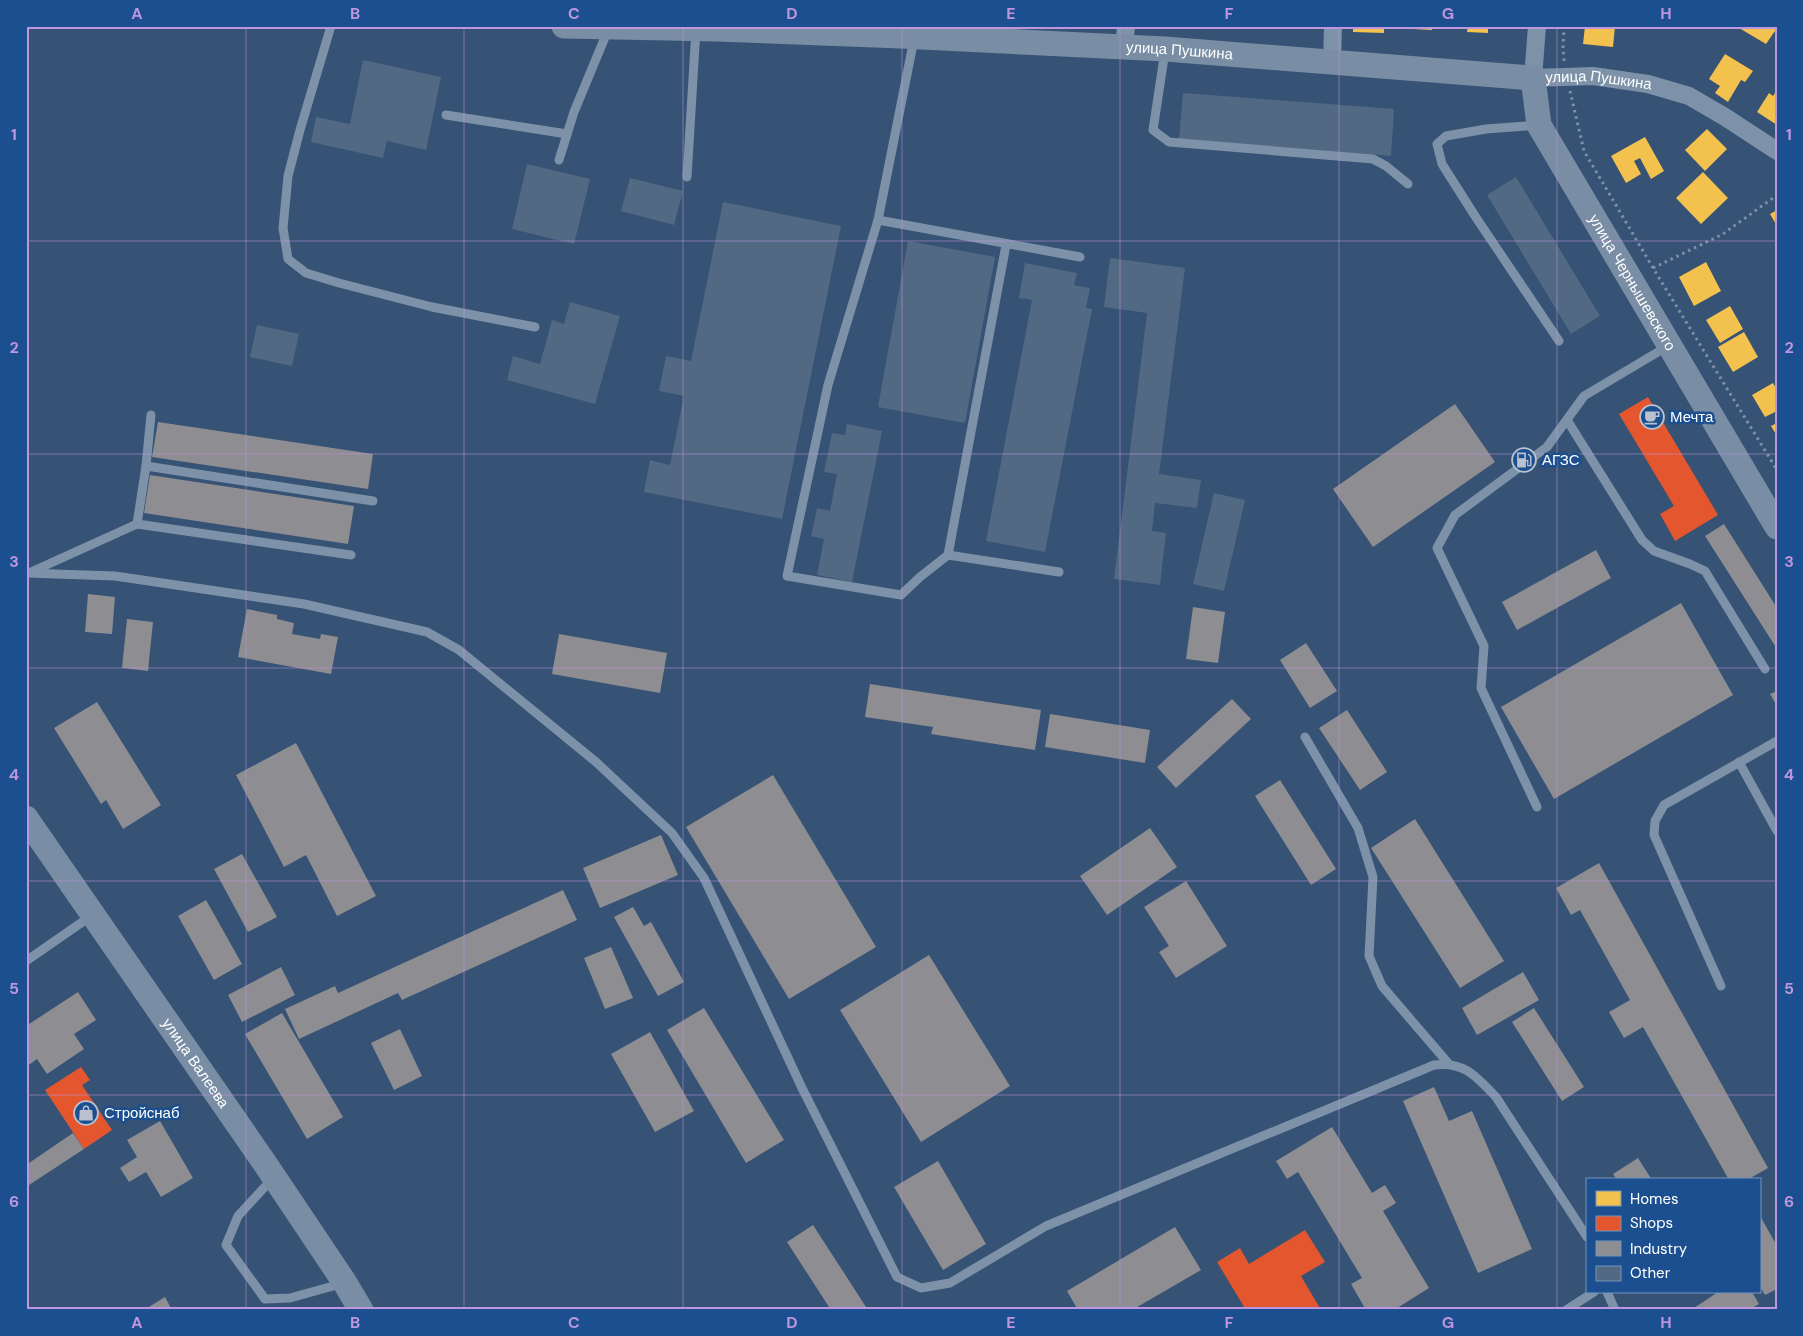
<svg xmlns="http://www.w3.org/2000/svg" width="1803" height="1336" viewBox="0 0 1803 1336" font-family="'DM Sans',sans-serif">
<rect width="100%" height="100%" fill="#365274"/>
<g fill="#f2c14e">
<path d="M1353 26H1384V33L1353 32Z"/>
<path d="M1413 26H1432V30L1413 29Z"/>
<path d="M1468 26H1488V33L1467 32Z"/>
<path d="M1585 26H1615L1613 47 1583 44Z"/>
<path d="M1740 26H1777V28L1766 44 1739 28Z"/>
<path d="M1725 54 1753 71 1745 82 1741 80 1728 102 1715 93 1720 86 1709 79Z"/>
<path d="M1777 90V125L1757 112 1769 93 1773 96Z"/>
<path d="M1707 129 1727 149 1705 171 1685 150Z"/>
<path d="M1645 137 1664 171 1651 179 1640 158 1634 161 1641 174 1626 183 1611 156Z"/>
<path d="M1703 172 1728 198 1701 224 1676 198Z"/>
<path d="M1777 210V226L1770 214Z"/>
<path d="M1706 262 1721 291 1694 306 1679 277Z"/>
<path d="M1730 306 1743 329 1720 343 1706 320Z"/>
<path d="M1744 332 1758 357 1733 372 1718 347Z"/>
<path d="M1773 383 1777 390V411L1765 417 1752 395Z"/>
<path d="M1777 423V436L1771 426Z"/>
</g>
<g fill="#e4572e">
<path d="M1648 397 1718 515 1675 541 1660 514 1674 506 1619 414Z"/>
<path d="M81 1067 90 1080 82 1085 112 1130 84 1149 45 1090Z"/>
<path d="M1305 1230 1325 1262 1301 1276 1321 1310H1246L1217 1262 1240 1248 1249 1264Z"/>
</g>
<g fill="#8d8d92">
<path d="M1455 404 1495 462 1373 547 1333 489Z"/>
<path d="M158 422 373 454 368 489 152 457Z"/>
<path d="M150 475 354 506 348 544 144 513Z"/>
<path d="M1724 524 1777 608V649L1705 536Z"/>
<path d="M1596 550 1611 578 1517 630 1502 602Z"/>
<path d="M88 594 115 597 112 634 85 632Z"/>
<path d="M1681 603 1733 695 1554 799 1501 707Z"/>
<path d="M1193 607 1225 612 1218 663 1186 659Z"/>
<path d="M247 609 277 615V619L294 623 292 634 320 639 321 634 338 637 331 674 238 657Z"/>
<path d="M127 619 153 622 148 671 122 668Z"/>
<path d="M559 634 667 653 660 693 552 674Z"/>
<path d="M1306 643 1337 691 1310 708 1280 660Z"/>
<path d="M870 684 1041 710 1035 750 931 734 933 727 865 717Z"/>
<path d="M1777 691V706L1770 694Z"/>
<path d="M1232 699 1251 719 1176 788 1157 767Z"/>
<path d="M97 702 161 805 123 829 106 800 101 804 54 728Z"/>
<path d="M1347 710 1387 772 1360 790 1319 728Z"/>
<path d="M1050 714 1150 730 1145 763 1045 747Z"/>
<path d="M296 743 376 896 337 916 306 855 284 867 236 775Z"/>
<path d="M773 775 876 947 789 999 686 827Z"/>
<path d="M1280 780 1336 869 1311 885 1255 796Z"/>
<path d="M1415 819 1504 961 1460 988 1371 848Z"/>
<path d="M1150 828 1177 867 1107 915 1080 876Z"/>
<path d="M661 835 678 875 600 908 583 868Z"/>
<path d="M242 854 277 917 248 932 214 869Z"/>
<path d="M1599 863 1768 1168 1747 1180H1729L1643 1027 1624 1038 1609 1012 1630 1000 1580 910 1571 915 1556 888Z"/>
<path d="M1186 881 1227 946 1176 978 1159 952 1169 946 1144 907Z"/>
<path d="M563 890 577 920 402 1000 398 993 299 1039 285 1009 335 986 338 993Z"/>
<path d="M206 900 242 964 214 980 178 916Z"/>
<path d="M633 907 644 926 651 922 684 982 658 996 614 917Z"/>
<path d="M611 947 633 998 605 1009 584 958Z"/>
<path d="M929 955 1010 1086 921 1142 840 1010Z"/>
<path d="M281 967 295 995 242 1022 228 995Z"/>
<path d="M1523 972 1539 1000 1477 1035 1462 1008Z"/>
<path d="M78 992 96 1020 74 1034 84 1049 47 1074 37 1059 26 1067V1026Z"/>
<path d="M704 1008 784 1140 746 1163 667 1030Z"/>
<path d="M1534 1008 1584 1087 1562 1101 1512 1022Z"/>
<path d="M282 1013 343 1117 307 1139 245 1034Z"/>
<path d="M400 1029 422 1076 394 1090 371 1043Z"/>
<path d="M650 1032 694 1111 655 1132 611 1054Z"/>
<path d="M1434 1087 1449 1121 1472 1111 1532 1249 1478 1273 1403 1101Z"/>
<path d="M160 1121 193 1178 161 1197 146 1172 129 1182 120 1168 137 1157 127 1140Z"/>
<path d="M1332 1127 1372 1193 1385 1185 1396 1203 1383 1211 1429 1288 1394 1310H1366L1351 1284 1362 1278 1298 1172 1287 1179 1276 1161Z"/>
<path d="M73 1133 84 1149 26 1187V1165Z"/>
<path d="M1638 1158 1652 1180H1617L1613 1174Z"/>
<path d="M938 1161 986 1244 943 1270 894 1187Z"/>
<path d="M1759 1214 1777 1246V1289L1765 1295 1759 1285Z"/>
<path d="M813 1225 868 1310H831L787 1242Z"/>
<path d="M1175 1227 1201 1270 1132 1310H1078L1067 1291Z"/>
<path d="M1718 1292H1752L1759 1304 1749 1310H1691Z"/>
<path d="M165 1297 172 1310H144Z"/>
</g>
<g fill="#526984">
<path d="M363 60 441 77 426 150 387 141 383 158 311 142 316 117 350 124Z"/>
<path d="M1183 93 1394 109 1391 156 1179 139Z"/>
<path d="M527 164 590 179 574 244 512 229Z"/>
<path d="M1516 177 1600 316 1571 334 1487 195Z"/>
<path d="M630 178 683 191 674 225 621 211Z"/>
<path d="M723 202 841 226 782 519 644 492 650 460 670 465 684 396 659 391 666 356 691 361Z"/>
<path d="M908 241 995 257 965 423 878 407Z"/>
<path d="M1110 258 1185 268 1159 474 1201 480 1197 508 1155 503 1152 531 1166 533 1160 585 1114 579 1147 313 1104 307Z"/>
<path d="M1025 263 1077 273 1074 285 1090 288 1086 308 1092 309 1045 552 986 541 1032 300 1019 298Z"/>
<path d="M570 302 620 316 595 404 507 380 513 356 540 364 552 320 564 324Z"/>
<path d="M257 325 299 334 292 366 250 357Z"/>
<path d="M847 424 882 431 852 582 817 575 824 539 811 536 817 508 830 511 837 474 824 472 832 433 845 435Z"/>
<path d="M1214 493 1245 500 1224 591 1193 584Z"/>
</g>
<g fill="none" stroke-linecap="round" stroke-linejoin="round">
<g stroke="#7d92a8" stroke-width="3" stroke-dasharray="2.5 4" stroke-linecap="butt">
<path d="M1564 26 1563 48 1564 61"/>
<path d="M1570 91 1584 151 1653 268 1777 470"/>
<path d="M1653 268 1723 234 1777 195"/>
</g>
<g stroke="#7d92a8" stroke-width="9">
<path d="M331 26 300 130 288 176 283 228 288 259 306 273 339 283 432 307 535 327"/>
<path d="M914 39 878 220 828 385 787 576 901 595 920 577 948 555 1059 572"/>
<path d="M1165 51 1153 130 1169 142 1373 159 1386 166 1408 184"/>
<path d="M446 115 567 134"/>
<path d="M1539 125 1486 129 1446 136 1437 144 1442 164 1475 216 1559 341"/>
<path d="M559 160 574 112 608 30"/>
<path d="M687 177 696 29"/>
<path d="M878 220 1080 257"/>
<path d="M1567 420 1642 540 1654 551 1690 564 1705 571 1765 669"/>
<path d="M146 466 151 415"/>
<path d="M137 524 146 466 373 501"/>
<path d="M948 555 1006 245"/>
<path d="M31 572 137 524 351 555"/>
<path d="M26 573 115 576 304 604 427 632 459 650 596 762 672 833 704 878 802 1088 897 1277 921 1288 950 1283 1046 1226 1434 1065C1464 1061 1476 1076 1496 1097L1587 1237"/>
<path d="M1305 737 1358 828 1373 877 1369 956 1382 986 1448 1063"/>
<path d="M1739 762 1777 831"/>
<path d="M1537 807 1481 688 1484 646 1437 548 1455 515 1547 447 1584 396 1668 346"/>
<path d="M26 961 91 916"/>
<path d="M1721 986 1654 835 1655 821 1664 805 1777 741"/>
<path d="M272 1179 238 1216 226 1245 265 1299 290 1298 344 1283"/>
<path d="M1607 1292 1615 1310"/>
<path d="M1566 1310 1594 1292"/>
</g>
<g stroke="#7d92a8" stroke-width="18">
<path id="s1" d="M1537 26 1533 78 1593 76 1648 84 1689 96 1725 117 1777 151"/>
<path d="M1124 47 1126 26"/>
<path d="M1332 63 1333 26"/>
</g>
<g stroke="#798da4" stroke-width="25">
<path id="s2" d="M564 26 717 29 901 36 1165 49 1533 78 1539 125 1777 527"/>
<path id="s3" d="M26 818 266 1165 345 1283 361 1310"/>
</g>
</g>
<path fill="none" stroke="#bd96df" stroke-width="1" stroke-opacity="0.55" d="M246 26V1310M464 26V1310M683 26V1310M902 26V1310M1120 26V1310M1339 26V1310M1557 26V1310M26 241H1777M26 454H1777M26 668H1777M26 881H1777M26 1095H1777"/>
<defs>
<g id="cafe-ring" transform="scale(1.25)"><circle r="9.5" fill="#1b4f8f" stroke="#b9c2ce" stroke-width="1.5"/><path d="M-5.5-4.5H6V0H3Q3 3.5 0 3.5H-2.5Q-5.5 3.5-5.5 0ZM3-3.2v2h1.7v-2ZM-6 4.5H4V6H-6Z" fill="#b9c2ce"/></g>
<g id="fuel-ring" transform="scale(1.25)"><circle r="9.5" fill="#1b4f8f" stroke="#b9c2ce" stroke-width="1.5"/><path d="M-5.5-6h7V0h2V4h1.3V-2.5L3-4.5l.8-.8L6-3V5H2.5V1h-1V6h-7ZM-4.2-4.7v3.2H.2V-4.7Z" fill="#b9c2ce"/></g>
<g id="shop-ring" transform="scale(1.25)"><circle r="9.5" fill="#1b4f8f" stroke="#b9c2ce" stroke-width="1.5"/><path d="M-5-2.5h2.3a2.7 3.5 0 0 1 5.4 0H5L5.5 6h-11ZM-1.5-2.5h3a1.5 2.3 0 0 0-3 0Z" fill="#b9c2ce"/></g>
</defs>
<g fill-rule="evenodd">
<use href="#cafe-ring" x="1652" y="417"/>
<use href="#fuel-ring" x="1524" y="460"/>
<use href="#shop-ring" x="86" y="1113"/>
</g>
<g text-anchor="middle" stroke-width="5" stroke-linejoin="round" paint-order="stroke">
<g font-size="15" fill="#fff" stroke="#1b4f8f">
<text dy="5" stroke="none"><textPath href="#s2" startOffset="616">улица Пушкина</textPath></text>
<text dy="5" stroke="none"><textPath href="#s1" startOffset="118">улица Пушкина</textPath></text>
<text dy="5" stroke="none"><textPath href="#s2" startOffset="1201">улица Чернышевского</textPath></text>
<text dy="5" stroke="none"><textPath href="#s3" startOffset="298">улица Валеева</textPath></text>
</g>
<g font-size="15" fill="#fff" stroke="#1b4f8f" text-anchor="start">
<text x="1670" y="422">Мечта</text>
<text x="1542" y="465">АГЗС</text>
<text x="104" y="1118">Стройснаб</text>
</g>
</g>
<rect width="1803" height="1336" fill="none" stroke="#1b4f8f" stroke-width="55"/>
<rect x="1586" y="1178" width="175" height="115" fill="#1b4f8f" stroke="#7695bc"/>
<rect x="1596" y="1191" width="25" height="15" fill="#f2c14e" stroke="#7695bc"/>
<text x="1630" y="1204" font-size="15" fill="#ffffff">Homes</text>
<rect x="1596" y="1216" width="25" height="15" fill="#e4572e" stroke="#7695bc"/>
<text x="1630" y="1228" font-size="15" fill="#ffffff">Shops</text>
<rect x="1596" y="1241" width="25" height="15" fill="#8d8d92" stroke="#7695bc"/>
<text x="1630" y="1254" font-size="15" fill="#ffffff">Industry</text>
<rect x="1596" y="1266" width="25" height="15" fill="#526984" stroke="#7695bc"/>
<text x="1630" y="1278" font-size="15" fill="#ffffff">Other</text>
<rect x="28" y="28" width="1748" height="1280" fill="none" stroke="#bd96df" stroke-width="2"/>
<g font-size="16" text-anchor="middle" font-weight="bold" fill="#bd96df">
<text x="137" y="19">A</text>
<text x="355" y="19">B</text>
<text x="574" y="19">C</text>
<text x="792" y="19">D</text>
<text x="1011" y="19">E</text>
<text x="1229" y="19">F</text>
<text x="1448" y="19">G</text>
<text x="1666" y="19">H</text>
<text x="14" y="140">1</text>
<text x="1789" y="140">1</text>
<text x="14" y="353">2</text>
<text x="1789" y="353">2</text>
<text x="14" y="567">3</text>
<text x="1789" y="567">3</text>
<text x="14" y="780">4</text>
<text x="1789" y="780">4</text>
<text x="14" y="994">5</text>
<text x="1789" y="994">5</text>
<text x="14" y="1207">6</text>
<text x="1789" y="1207">6</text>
<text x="137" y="1328">A</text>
<text x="355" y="1328">B</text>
<text x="574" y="1328">C</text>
<text x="792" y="1328">D</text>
<text x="1011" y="1328">E</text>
<text x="1229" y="1328">F</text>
<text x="1448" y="1328">G</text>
<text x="1666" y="1328">H</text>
</g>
</svg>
